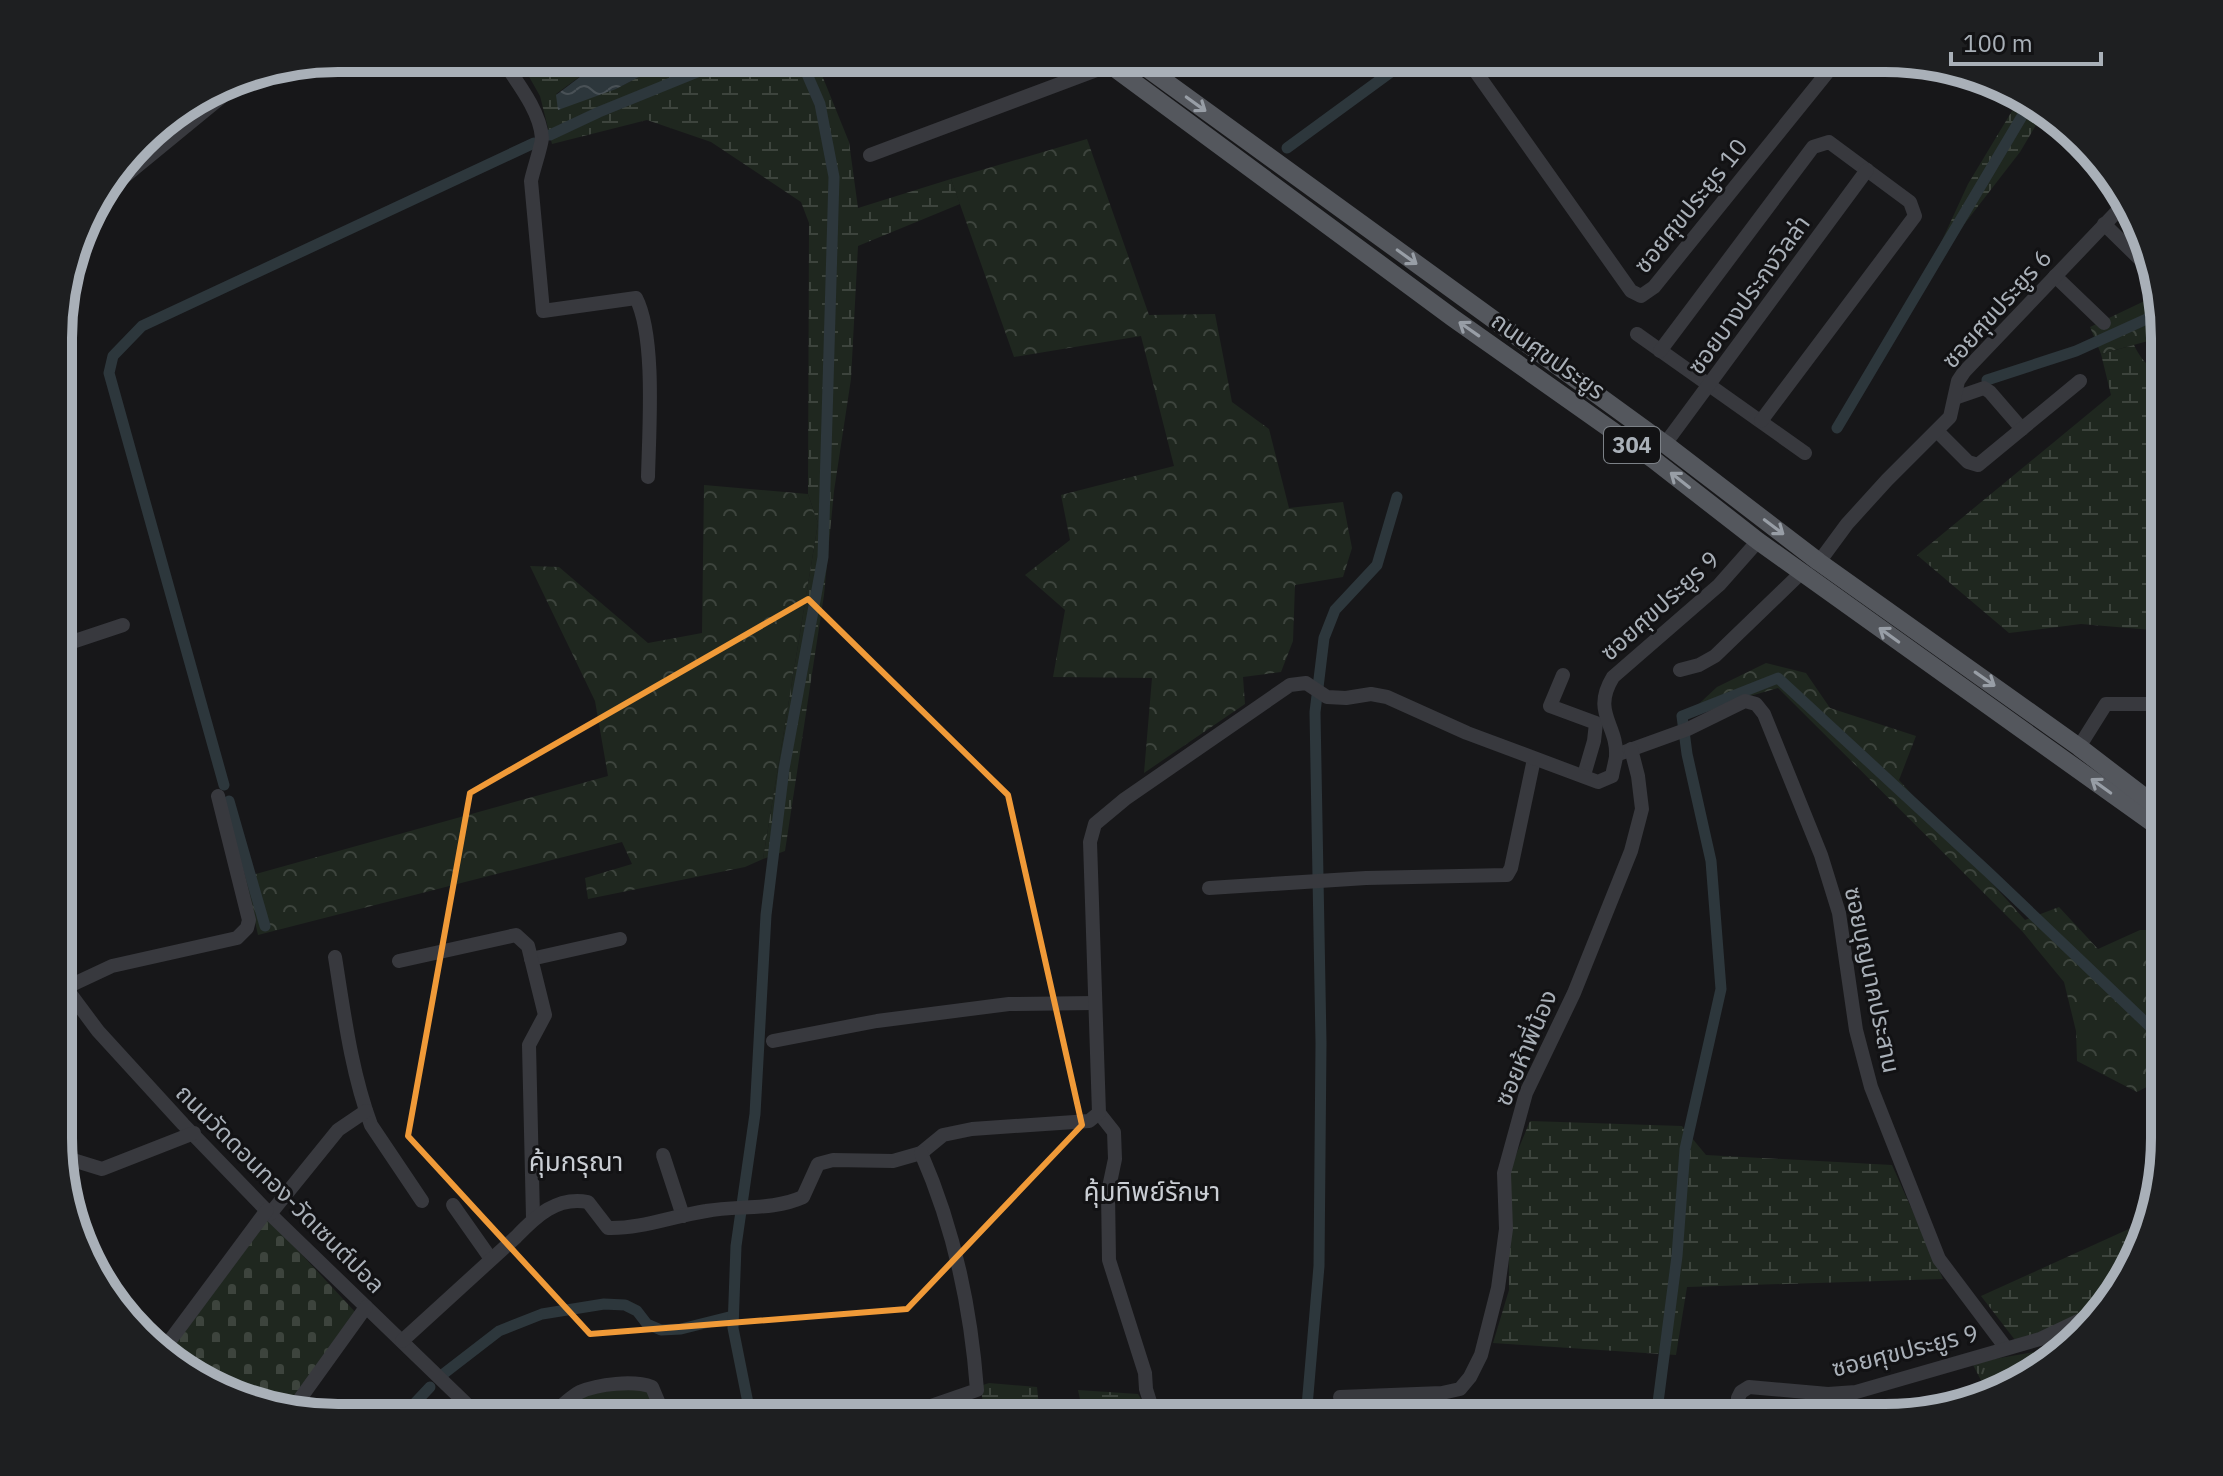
<svg xmlns="http://www.w3.org/2000/svg" width="2223" height="1476" viewBox="0 0 2223 1476" font-family="'IBM Plex Sans','Noto Sans Thai',sans-serif">
<defs>
<pattern id="grass-tufts" width="24" height="20" patternUnits="userSpaceOnUse" patternTransform="scale(2)"><rect width="24" height="20" fill="#1f271f"/><path d="M3 7l-1-3M5 7V3M7 7l1-3M15 17l-1-3M17 17v-4M19 17l1-3" fill="none" stroke="#3d443d"/></pattern>
<pattern id="forest-crowns" width="20" height="18" patternUnits="userSpaceOnUse" patternTransform="scale(2)"><rect width="20" height="18" fill="#1f271f"/><path d="M2 6a3 3 0 1 1 6 0M12 15a3 3 0 1 1 6 0" fill="none" stroke="#3d443d"/></pattern>
<pattern id="wetland-marsh" width="20" height="14" patternUnits="userSpaceOnUse" patternTransform="scale(2)"><rect width="20" height="14" fill="#1f271f"/><path d="M1 5h8M5 5V1M11 12h8M15 12V8" fill="none" stroke="#3d443d"/></pattern>
<pattern id="cemetery-stones" width="16" height="16" patternUnits="userSpaceOnUse" patternTransform="scale(2)"><rect width="16" height="16" fill="#1f271f"/><path d="M2 7V4a2 2 0 0 1 4 0v3zM10 15v-3a2 2 0 0 1 4 0v3z" fill="#3d443d"/></pattern>
<pattern id="water-waves" width="16" height="10" patternUnits="userSpaceOnUse" patternTransform="scale(2)"><rect width="16" height="10" fill="#2d373c"/><path d="M0 5q4-4 8 0t8 0" fill="none" stroke="#495156"/></pattern>
</defs>
<rect width="100%" height="100%" fill="#171719"/>
<path fill="url(#grass-tufts)" d="M2039 1351 2047 1360 2024 1381 1987 1392 1972 1363Z"/>
<g fill="url(#forest-crowns)">
<path d="M1087 139 1149 315 1215 314 1232 402 1269 429 1289 508 1343 502 1352 548 1343 577 1295 585 1293 641 1281 672 1243 677 1245 704 1144 773 1152 678 1053 677 1065 610 1025 575 1070 540 1061 495 1174 466 1141 336 1014 357 951 179Z"/>
<path d="M2157 295 2164 321V331L2148 341 2101 354 2090 327Z"/>
<path d="M704 485 808 494 818 523 763 859 745 867 588 899 585 878 632 864 622 842 258 935 245 877 608 776 595 701 530 566 559 567 648 643 702 633Z"/>
<path d="M1766 663 1806 673 1830 708 1916 736 1899 780 2025 920 2059 907 2098 949 2140 930H2164V1078L2137 1092 2077 1061 2076 1031 2064 982 2022 931 1778 688 1688 714 1717 687Z"/>
</g>
<g fill="url(#wetland-marsh)">
<path d="M520 58H605L556 94 616 89 653 69 649 58H815L849 142 858 208 951 179 960 204 858 246 851 379 834 491 824 595 785 851 763 859 818 523 808 494 809 223 801 202 711 142 647 120 552 144 540 96 519 59Z"/>
<path d="M2021 96 2045 110 2020 152 1928 271 1968 184Z"/>
<path d="M2134 345C2144 366 2152 366 2164 382V631L2081 624 2009 633 1917 555 2111 395 2101 354Z"/>
<path d="M1530 1121 1682 1126 1706 1155 1892 1165 1943 1279 1687 1287 1676 1355 1493 1343 1509 1290 1508 1174Z"/>
<path d="M2142 1223 2117 1294 2046 1330 2015 1340 1981 1296Z"/>
<path d="M989 1383 1037 1387 1040 1418H986L980 1386Z"/>
<path d="M1078 1390 1138 1394 1153 1418H1084Z"/>
</g>
<path fill="url(#cemetery-stones)" d="M267 1217 357 1314 285 1409C242 1402 197 1386 167 1354Z"/>
<path fill="#1f271f" d="M648 1389 660 1418H555C582 1387 610 1390 648 1389Z"/>
<path fill="url(#water-waves)" d="M605 58H649L654 69 616 89 558 110 556 95Z"/>
<g fill="none" stroke-linecap="round" stroke-linejoin="round">
<g stroke="#2d373c" stroke-width="11">
<path d="M550 135 599 112 732 58"/>
<path d="M138 148 191 104"/>
<path d="M1287 148 1410 58"/>
<path d="M1987 380 2076 351 2162 312"/>
<path d="M1837 428 2031 101"/>
<path d="M224 785 109 373 113 356 142 326 534 143"/>
<path d="M229 801 265 926"/>
<path d="M442 1375 499 1331 542 1314 604 1304 625 1305 637 1311 647 1324 661 1330 681 1329 733 1316"/>
<path d="M401 1418 430 1387"/>
<path d="M751 1418 733 1328 736 1246 755 1114 766 915 784 769 823 557 834 177 820 104 800 58"/>
<path d="M1306 1418 1319 1266 1321 1043 1315 712 1324 638 1335 610 1377 565 1397 497"/>
<path d="M1656 1418 1677 1256 1685 1149 1721 989 1711 861 1687 754 1682 716 1778 678 1988 872 2164 1040"/>
</g>
<g stroke="#38393e" stroke-width="14">
<path d="M501 58C516 81 540 110 542 138 542 144 533 171 531 181L543 311 636 298C656 337 649 431 648 477"/>
<path d="M1466 58 1631 291 1641 296 1654 287 1839 58"/>
<path d="M870 155 1110 65"/>
<path d="M102 195 247 76"/>
<path d="M2104 224 2149 268"/>
<path d="M2055 276 2104 323"/>
<path d="M1637 334 1805 453"/>
<path d="M1660 351 1813 147 1829 142 1910 202 1915 216 1761 421"/>
<path d="M1955 398 1984 388 1990 392 2022 429"/>
<path d="M1937 431 1968 462 1978 465 2080 381"/>
<path d="M1665 444 1867 170"/>
<path d="M1819 562 1847 524 1887 480 1950 417 1958 381 1964 372 2128 200"/>
<path d="M60 646 123 625"/>
<path d="M1680 670 1699 665 1715 656 1802 572"/>
<path d="M1563 675 1550 706 1596 723 1594 741 1584 775"/>
<path d="M2079 747 2106 704H2164"/>
<path d="M1616 755 1688 729 1745 701 1756 704 1764 714 1821 855 1839 913 1856 1030 1871 1087 1939 1259 2006 1348"/>
<path d="M1209 888 1366 878 1507 875 1511 868 1534 759"/>
<path d="M335 957C344 1013 351 1071 371 1125L422 1201"/>
<path d="M531 959 620 939"/>
<path d="M399 961 516 935 528 946 545 1015 529 1045 533 1218"/>
<path d="M60 980 98 1031 183 1124 270 1214 481 1418"/>
<path d="M65 988 112 966 237 938 247 928 249 920 218 796"/>
<path d="M773 1041 877 1021 1009 1004 1095 1003"/>
<path d="M1099 1113 1114 1132 1115 1159 1108 1192 1109 1260 1145 1373 1146 1389 1155 1418"/>
<path d="M663 1155 683 1216"/>
<path d="M60 1156 102 1169 194 1133"/>
<path d="M453 1205 491 1259"/>
<path d="M270 1214 338 1130 366 1111"/>
<path d="M402 1341 516 1237C536 1216 557 1196 588 1202L608 1228C641 1229 673 1216 706 1211 739 1205 772 1211 803 1197L818 1164 833 1160 893 1161 921 1153 943 1135 972 1129 1089 1121 1099 1113 1090 842 1095 824 1125 799 1290 685 1306 683 1327 697 1346 698 1371 694 1387 697 1467 733 1598 782 1612 776C1613 770 1615 763 1616 757 1618 724 1591 713 1613 677L1719 585 1758 541"/>
<path d="M163 1350 267 1210"/>
<path d="M1340 1397 1442 1393 1460 1389 1470 1377 1481 1355 1498 1288 1506 1229 1504 1173 1526 1093 1574 993 1631 851 1642 809 1638 776 1631 749"/>
<path d="M292 1410 366 1307"/>
<path d="M1743 1417 1738 1398 1741 1392 1749 1387 1828 1394 1856 1392 2040 1339 2099 1311"/>
<path d="M549 1418C558 1409 569 1398 580 1392 598 1384 634 1380 652 1387L665 1418"/>
<path d="M896 1418 977 1390C971 1309 954 1228 921 1153"/>
<path d="M1181 1418 1219 1410"/>
</g>
<g stroke="#54575d" stroke-width="18">
<path d="M1101 58 1453 318 1654 460 1758 541 2164 831"/>
<path d="M1133 58 1665 444 1819 562 2079 747 2164 812"/>
</g>
</g>
<defs><path id="oneway-shaft" d="M-6 0H5M1.5-3L5.5 0L1.5 3" fill="none" stroke-width="1.6" stroke-linecap="round" stroke-linejoin="round" transform="scale(2)"/></defs>
<g stroke="#989ea6">
<use href="#oneway-shaft" transform="translate(1196 104) rotate(36)"/>
<use href="#oneway-shaft" transform="translate(1407 257) rotate(36)"/>
<use href="#oneway-shaft" transform="translate(1469 329) rotate(-145)"/>
<use href="#oneway-shaft" transform="translate(1680 480) rotate(-142)"/>
<use href="#oneway-shaft" transform="translate(1774 527) rotate(37)"/>
<use href="#oneway-shaft" transform="translate(1889 635) rotate(-144)"/>
<use href="#oneway-shaft" transform="translate(1985 679) rotate(35)"/>
<use href="#oneway-shaft" transform="translate(2101 786) rotate(-144)"/>
</g>
<path fill="none" stroke="#f09a38" stroke-width="6" stroke-linejoin="round" d="M808 599 1008 795 1082 1125 907 1309 590 1334 408 1136 470 793Z"/>
<g text-anchor="middle" stroke-width="6" stroke-linejoin="round" paint-order="stroke">
<rect fill="#121214" stroke="#7c8187" stroke-width="2" x="1604" y="427" width="56" height="36" rx="6"/>
<g font-size="22" font-weight="bold" fill="#a9b0b8">
<text x="1632" y="453">304</text>
</g>
<g font-size="24" fill="#a9b0b8" stroke="#121214">
<text transform="translate(1691 206) rotate(-51)" y="8">ซอยศุขประยูร 10</text>
<text transform="translate(1749 295) rotate(-54)" y="8">ซอยบางประกงวิลล่า</text>
<text transform="translate(1997 309) rotate(-48)" y="8">ซอยศุขประยูร 6</text>
<text transform="translate(1548 356) rotate(35)" y="8">ถนนศุขประยูร</text>
<text transform="translate(1660 606) rotate(-42)" y="8">ซอยศุขประยูร 9</text>
<text transform="translate(1872 980) rotate(78)" y="8">ซอยบุญนาคประสาน</text>
<text transform="translate(1526 1048) rotate(-67)" y="8">ซอยห้าพี่น้อง</text>
<text transform="translate(280 1189) rotate(45)" y="8">ถนนวัดดอนทอง-วัดเซนต์ปอล</text>
<text transform="translate(1905 1351) rotate(-14)" y="8">ซอยศุขประยูร 9</text>
</g>
<g font-size="26" fill="#caced4" stroke="#121214">
<text x="576" y="1171">คุ้มกรุณา</text>
<text x="1152" y="1201">คุ้มทิพย์รักษา</text>
</g>
</g>
<path d="M0 0H2223V1476H0ZM338 72H1885A266 266 0 0 1 2151 338V1138A266 266 0 0 1 1885 1404H338A266 266 0 0 1 72 1138V338A266 266 0 0 1 338 72Z" fill="#1e1f21" fill-rule="evenodd"/>
<path fill="none" stroke="#a9b0b8" stroke-width="10" d="M338 72H1885A266 266 0 0 1 2151 338V1138A266 266 0 0 1 1885 1404H338A266 266 0 0 1 72 1138V338A266 266 0 0 1 338 72Z"/>
<path d="M1951 52v12h150v-12" fill="none" stroke="#a9b0b8" stroke-width="4"/>
<text x="1963" y="52" font-size="24" fill="#a9b0b8" stroke="#121214" stroke-width="6" paint-order="stroke">100 m</text>
</svg>
